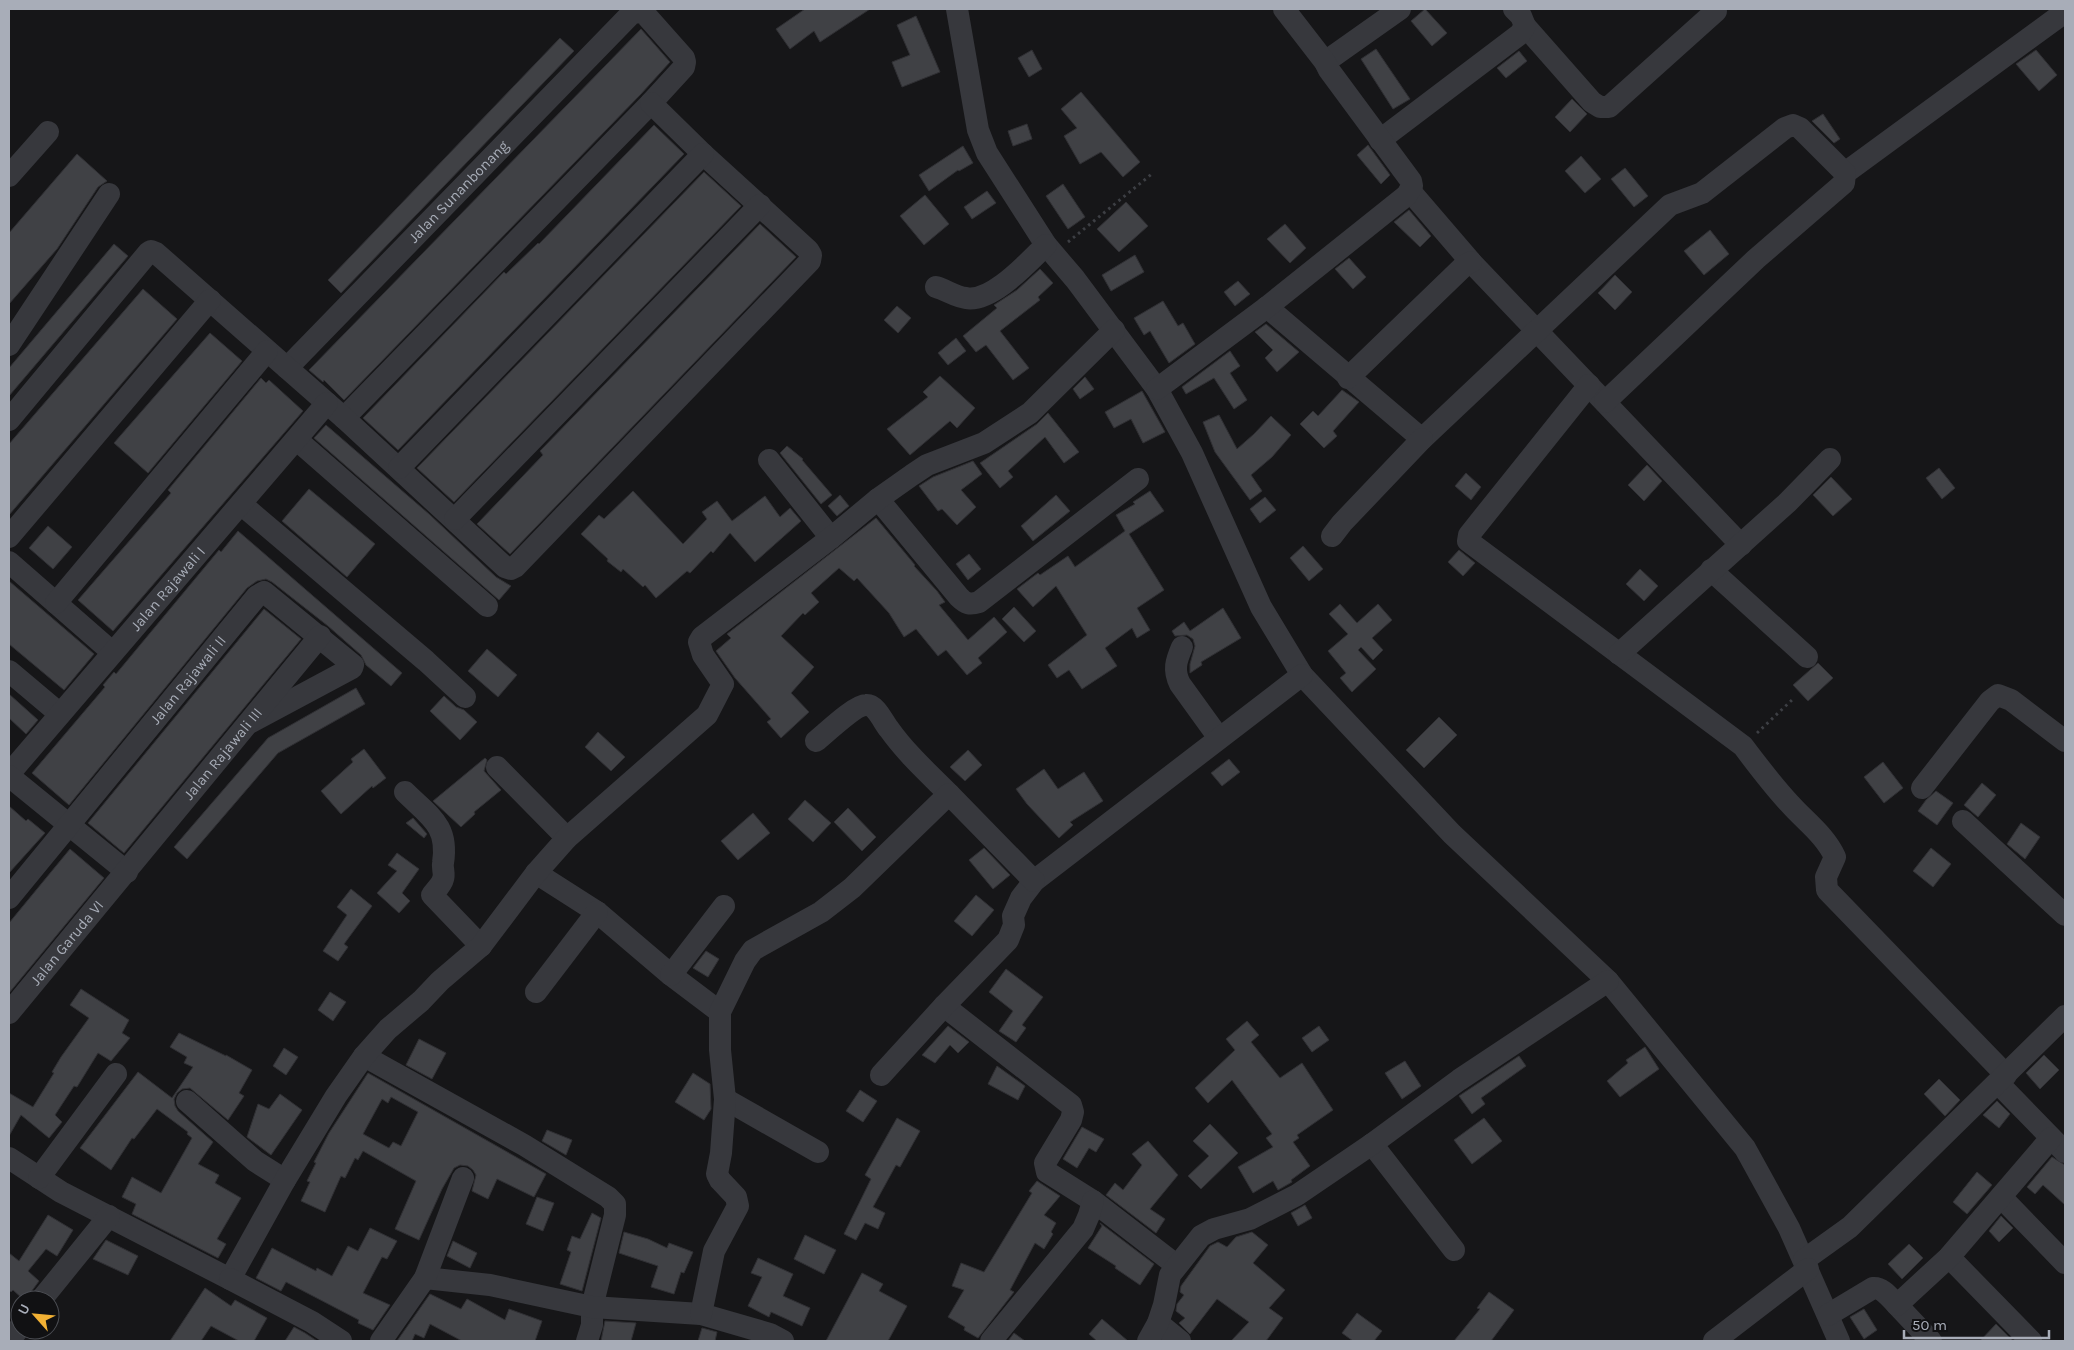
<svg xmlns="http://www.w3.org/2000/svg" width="2074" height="1350" viewBox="0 0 2074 1350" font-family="Karla,sans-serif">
<rect width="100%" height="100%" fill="#161618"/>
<g fill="#404145" stroke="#303034" fill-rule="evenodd">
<path d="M805 9H870L820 42 814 31 790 49 776 29Z"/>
<path d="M1425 9 1447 33 1432 46 1411 21Z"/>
<path d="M916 16 940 72 902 87 892 62 910 55 897 25Z"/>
<path d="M641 29 670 62 641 94 344 400 324 380 323 382 309 370Z"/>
<path d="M560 38 574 51 341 293 328 280Z"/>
<path d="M1376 49 1410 99 1393 109 1361 59Z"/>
<path d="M1032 50 1042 69 1029 77 1018 58Z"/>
<path d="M2036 50 2057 75 2039 91 2016 64Z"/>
<path d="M1519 51 1527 61 1506 78 1497 68Z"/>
<path d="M1081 92 1140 162 1123 177 1101 152 1080 164 1064 136 1077 128 1061 109Z"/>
<path d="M1572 99 1587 114 1570 132 1555 117Z"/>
<path d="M1823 114 1840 139 1834 143 1812 121Z"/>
<path d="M1027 124 1032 139 1013 146 1008 131Z"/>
<path d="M654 125 684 154 398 450 363 418 504 272 506 274 538 243 539 244Z"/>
<path d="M1368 145 1390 175 1381 184 1357 155Z"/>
<path d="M963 146 973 163 959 171 958 170 929 191 919 175Z"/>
<path d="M77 154 107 181 98 187 57 249 9 304V233Z"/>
<path d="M1581 156 1601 179 1585 193 1565 171Z"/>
<path d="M1625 168 1648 196 1634 207 1611 179Z"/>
<path d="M704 172 741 206 454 502 417 468Z"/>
<path d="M1063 184 1085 217 1068 229 1046 196Z"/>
<path d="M987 191 996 203 972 219 964 207Z"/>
<path d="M925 195 949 224 924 245 900 216Z"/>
<path d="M1126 202 1148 226 1119 252 1097 229Z"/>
<path d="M1409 210 1431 236 1420 247 1394 222Z"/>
<path d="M760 224 796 257 510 554 477 524 543 455 540 451Z"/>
<path d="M1285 224 1306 248 1290 263 1267 239Z"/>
<path d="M1710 230 1729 254 1704 275 1684 251Z"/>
<path d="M114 244 128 256 9 396V368Z"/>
<path d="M1135 255 1144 272 1111 291 1102 275Z"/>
<path d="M1349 258 1366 277 1353 289 1335 269Z"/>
<path d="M1040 269 1053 283 1038 297 1040 300 1000 331 1029 368 1013 380 986 345 976 352 963 336 997 308 994 305 1017 290Z"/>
<path d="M1615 275 1632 292 1615 310 1598 293Z"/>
<path d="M1238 281 1250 294 1235 306 1224 292Z"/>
<path d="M143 289 177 319 9 515V444Z"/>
<path d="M1163 301 1178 326 1183 323 1195 344 1169 363 1150 331 1144 335 1134 318Z"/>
<path d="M897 306 911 318 898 333 884 320Z"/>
<path d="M1266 324 1299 352 1277 372 1265 358 1273 350 1255 332Z"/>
<path d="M210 333 242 361 148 473 114 443Z"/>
<path d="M956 338 966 351 948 365 938 353Z"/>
<path d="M1230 351 1240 366 1230 373 1247 400 1234 409 1214 378 1186 394 1182 387Z"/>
<path d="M940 376 975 408 957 428 950 421 910 455 887 429 928 397 923 392Z"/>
<path d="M1085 377 1094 389 1080 399 1073 389Z"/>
<path d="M261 378 266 383 269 380 303 411 113 631 78 600 171 493 168 490Z"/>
<path d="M1342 390 1359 402 1333 431 1337 436 1324 448 1300 424 1313 411 1318 416Z"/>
<path d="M1142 391 1165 432 1143 443 1131 419 1114 428 1105 412Z"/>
<path d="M1048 413 1079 452 1064 463 1045 437 1008 471 1013 477 1000 488 980 463 1037 424Z"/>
<path d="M1219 415 1237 449 1254 434 1271 416 1291 435 1272 457 1251 475 1262 491 1250 500 1215 452 1203 422Z"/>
<path d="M326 425 429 514 496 577 511 586 499 600 314 438Z"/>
<path d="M787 446 803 459 802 460 832 495 821 504 780 453Z"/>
<path d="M973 461 982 474 961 490 976 507 957 525 942 509 938 511 919 486 933 477Z"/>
<path d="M1647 465 1662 481 1644 501 1628 485Z"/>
<path d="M1939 468 1955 488 1942 499 1926 478Z"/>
<path d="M1466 473 1481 487 1471 500 1455 486Z"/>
<path d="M1831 477 1852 499 1833 516 1813 495Z"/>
<path d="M309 489 375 544 347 577 282 521Z"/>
<path d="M633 491 683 544 707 519 702 512 717 501 732 521 765 496 780 517 790 508 801 521 755 562 730 533 713 553 711 551 690 573 687 571 656 598 645 585 643 587 623 569 621 572 607 561 608 559 581 534 599 515 604 519Z"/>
<path d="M1150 491 1164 511 1129 534 1164 590 1137 608 1150 630 1137 638 1132 628 1105 648 1117 666 1082 689 1069 670 1057 678 1048 665 1087 635 1056 586 1033 607 1017 589 1038 573 1040 575 1068 556 1075 567 1125 531 1116 515 1135 504 1133 502Z"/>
<path d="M840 495 849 506 837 516 828 506Z"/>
<path d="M1056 495 1070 511 1033 541 1021 526Z"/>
<path d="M1265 497 1276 510 1260 523 1250 509Z"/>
<path d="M876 518 915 565 914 566 937 591 945 602 939 605 968 640 994 617 1007 632 978 658 982 663 967 675 946 650 938 656 916 629 904 637 889 613 857 578 854 581 839 568 811 593 819 602 805 615 803 613 781 636 814 667 791 693 809 712 781 738 767 722 771 719 735 678 716 651 731 638 727 634Z"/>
<path d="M48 526 72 547 53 569 29 548Z"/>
<path d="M238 531 402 673 391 686 366 665 361 655 328 626 272 582 266 579 257 581 247 588 69 805 32 773 105 687 103 685 114 672 116 674 219 550 221 552Z"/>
<path d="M1303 546 1323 569 1309 581 1290 558Z"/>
<path d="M1459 550 1475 563 1463 576 1448 562Z"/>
<path d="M969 554 981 569 968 580 956 564Z"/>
<path d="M1640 569 1658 586 1644 601 1626 584Z"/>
<path d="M9 581 94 654 64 690 9 644Z"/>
<path d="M1340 604 1357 623 1378 604 1392 620 1372 638 1383 650 1373 660 1361 647 1358 650 1376 669 1352 692 1340 678 1346 673 1328 651 1348 634 1329 614Z"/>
<path d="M1014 607 1036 631 1024 642 1002 619Z"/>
<path d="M1223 608 1241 638 1201 662 1202 665 1190 673V664L1195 646 1193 639 1187 635 1175 636 1172 631 1184 622 1190 631Z"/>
<path d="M264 609 301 639 124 853 88 823Z"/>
<path d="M487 649 517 675 498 697 468 671Z"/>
<path d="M1818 663 1833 678 1808 701 1793 685Z"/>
<path d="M356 688 365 704 278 753 187 859 174 847 268 738Z"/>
<path d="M9 694 38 720 26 734 9 718Z"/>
<path d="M444 696 456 707 464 710 477 722 460 740 430 711Z"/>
<path d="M1439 717 1457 735 1424 768 1406 750Z"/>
<path d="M598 732 625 757 611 771 585 747Z"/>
<path d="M364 749 386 778 373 788 372 786 341 814 321 791 353 762 351 759Z"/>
<path d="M968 750 982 765 965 781 950 767Z"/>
<path d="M485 758 487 760 484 771 501 790 474 812 475 814 461 827 433 801Z"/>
<path d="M1229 759 1240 772 1222 786 1211 773Z"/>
<path d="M1883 762 1903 788 1884 803 1864 777Z"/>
<path d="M1044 769 1058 789 1084 772 1103 801 1070 822 1073 825 1059 838 1027 804 1016 789Z"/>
<path d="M1982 783 1996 795 1978 817 1964 805Z"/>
<path d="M1936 791 1953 803 1937 825 1918 811 1926 800Z"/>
<path d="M805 800 831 823 813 842 788 819Z"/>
<path d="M9 806 26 821 28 819 45 833 9 873Z"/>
<path d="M848 808 876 837 862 851 834 822Z"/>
<path d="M753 813 770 833 738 860 721 841Z"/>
<path d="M413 818 427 834 424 838 406 823Z"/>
<path d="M2021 823 2040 837 2025 859 2007 844Z"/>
<path d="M984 848 1010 875 993 889 969 860Z"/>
<path d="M1931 848 1951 864 1933 887 1913 871Z"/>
<path d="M70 849 104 878 9 993V923Z"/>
<path d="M397 853 419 869 402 893 410 901 399 913 377 893 397 871 388 865Z"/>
<path d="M351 889 372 906 344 944 348 947 338 961 323 951 347 915 337 907Z"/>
<path d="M976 895 994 910 972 936 954 921Z"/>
<path d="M706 951 719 959 708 977 693 968Z"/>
<path d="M1006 969 1043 997 1022 1025 1026 1028 1016 1042 999 1031 1013 1011 989 992Z"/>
<path d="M81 989 129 1020 122 1033 130 1038 111 1061 98 1053 77 1087 74 1086 55 1115 62 1122 49 1138 21 1115 9 1136V1093L33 1107 54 1073 52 1072 61 1057 89 1018 70 1005Z"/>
<path d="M330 992 346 1002 333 1021 318 1010Z"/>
<path d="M1247 1021 1259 1035 1251 1042 1280 1078 1302 1063 1333 1110 1297 1135 1299 1138 1293 1142 1310 1166 1291 1180 1292 1182 1278 1190 1273 1181 1253 1193 1238 1167 1273 1147 1266 1138 1272 1134 1232 1080 1208 1103 1195 1088 1235 1050 1226 1039Z"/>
<path d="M948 1026 969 1042 958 1053 950 1045 935 1063 922 1055Z"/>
<path d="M1319 1026 1329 1040 1312 1052 1302 1038Z"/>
<path d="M179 1033 226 1056V1055L252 1070 239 1093 244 1096 228 1120 190 1088 182 1089 177 1093 174 1099 175 1106 178 1111 213 1142 198 1164 219 1175 215 1183 241 1198 217 1239 226 1244 218 1258 132 1214 136 1204 122 1197 132 1177 161 1193 192 1138 187 1134 188 1132 157 1109 134 1139 132 1138 111 1170 80 1148 138 1072 172 1098 193 1067 184 1063 187 1057 170 1047Z"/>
<path d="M419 1039 446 1053 432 1079 406 1065Z"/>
<path d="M1645 1047 1659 1069 1620 1097 1607 1081 1628 1063 1626 1060Z"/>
<path d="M284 1048 298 1057 286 1075 273 1066Z"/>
<path d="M2044 1055 2059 1070 2040 1089 2026 1073Z"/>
<path d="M1519 1056 1526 1066 1481 1098 1485 1104 1472 1114 1459 1096Z"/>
<path d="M1405 1061 1421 1086 1402 1099 1385 1073Z"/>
<path d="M997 1066 1025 1086 1018 1100 988 1084Z"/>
<path d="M368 1073 546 1174 534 1197 497 1179 488 1199 472 1191 476 1175 473 1170 468 1166 460 1165 454 1168 442 1189 419 1240 395 1229 416 1181 363 1151 358 1160 355 1158 345 1178 341 1176 325 1212 301 1201 310 1182 307 1181 316 1163 314 1162 329 1133ZM391 1097 418 1112 401 1146 393 1142 389 1148 363 1134 382 1099 388 1103Z"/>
<path d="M693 1073 710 1084 711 1109 704 1120 675 1102Z"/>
<path d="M1939 1079 1960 1100 1945 1116 1924 1094Z"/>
<path d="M860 1090 877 1101 863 1122 846 1111Z"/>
<path d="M280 1094 302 1110 271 1155 247 1137 258 1104 269 1109Z"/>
<path d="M1997 1101 2010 1114 1999 1128 1983 1115Z"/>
<path d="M897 1118 920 1131 900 1167 896 1165 873 1207 885 1213 878 1229 865 1223 856 1240 844 1234 871 1179 865 1175Z"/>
<path d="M1484 1118 1502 1141 1472 1164 1454 1140Z"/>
<path d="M1210 1124 1238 1153 1201 1189 1188 1176 1209 1156 1193 1141Z"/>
<path d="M1082 1127 1104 1139 1096 1152 1089 1148 1077 1168 1063 1159Z"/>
<path d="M547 1130 572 1140 566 1155 542 1141Z"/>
<path d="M1148 1141 1178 1175 1150 1209 1165 1219 1156 1233 1106 1195 1115 1183 1123 1190 1142 1165 1132 1154Z"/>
<path d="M2052 1157 2065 1165V1205L2043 1185 2035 1194 2027 1187Z"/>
<path d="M1977 1172 1992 1185 1967 1214 1953 1202Z"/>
<path d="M1037 1181 1060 1196 1044 1215 1056 1223 1051 1232 1053 1234 1044 1249 1035 1243 1010 1290 1014 1292 978 1338 964 1330 965 1327 948 1317 964 1290 952 1286 961 1263 984 1272 1032 1193 1029 1191Z"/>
<path d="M537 1197 554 1203 543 1231 526 1224Z"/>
<path d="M1305 1205 1312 1218 1298 1226 1291 1213Z"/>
<path d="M592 1213 601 1218 582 1291 560 1284 571 1252 567 1250 572 1236 580 1239Z"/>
<path d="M48 1215 73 1230 57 1256 46 1249 28 1271 39 1281 31 1292 28 1300H24L13 1290 11 1292 9 1290V1253L19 1261Z"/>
<path d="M2001 1216 2013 1228 1999 1242 1989 1231Z"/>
<path d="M1100 1223 1154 1264 1140 1285 1115 1268 1116 1266 1088 1248 1102 1226Z"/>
<path d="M370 1228 397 1241 387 1259 382 1257 363 1293 390 1305 373 1330 358 1323 359 1320 286 1282 281 1291 256 1278 272 1248 316 1271 317 1268 332 1276 348 1246 358 1251Z"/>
<path d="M624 1232 648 1239 667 1248 669 1243 693 1252 684 1273 681 1272 674 1294 651 1287 658 1266 619 1253Z"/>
<path d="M1252 1232 1268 1245 1253 1263 1285 1290 1269 1308 1283 1318 1266 1341H1231L1249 1322 1217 1299 1190 1334 1179 1323 1185 1318 1176 1311 1177 1304 1184 1295 1180 1292 1181 1286 1210 1246 1218 1242 1227 1247 1236 1237Z"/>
<path d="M805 1235 836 1250 824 1274 794 1259Z"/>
<path d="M106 1240 138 1256 128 1275 93 1259Z"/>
<path d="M453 1241 477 1253 470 1268 447 1256Z"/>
<path d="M1909 1244 1923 1258 1902 1279 1888 1264Z"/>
<path d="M758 1258 793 1274 783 1296 810 1308 802 1326 771 1312 769 1317 748 1306 762 1277 751 1273Z"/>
<path d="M862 1273 883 1284 879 1291 907 1306 888 1341H826Z"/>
<path d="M205 1288 231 1306 235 1300 267 1318 254 1341H239L211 1326 201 1341H170Z"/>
<path d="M1489 1292 1514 1310 1491 1341H1454L1480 1309 1477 1308Z"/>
<path d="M430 1294 461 1309 467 1299 505 1320 509 1309 542 1321 535 1341H462L430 1324 424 1338 415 1334 412 1341H397Z"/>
<path d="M1864 1309 1877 1330 1864 1339 1850 1317Z"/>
<path d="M1357 1313 1382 1331 1374 1341H1353L1342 1333Z"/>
<path d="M1102 1319 1128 1341H1097L1089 1334Z"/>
<path d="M605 1321 636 1323 631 1341H601Z"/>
<path d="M1996 1324 2013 1341H1980Z"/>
<path d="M294 1327 305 1333 317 1341H285Z"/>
<path d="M702 1328 717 1332 715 1341H698Z"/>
<path d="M1014 1333 1025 1341H1008Z"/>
</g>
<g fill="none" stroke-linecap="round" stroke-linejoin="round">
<g stroke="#3d3f44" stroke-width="3" stroke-dasharray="2.5 4" stroke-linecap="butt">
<path d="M1068 242 1153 173"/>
<path d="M1757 733 1793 699"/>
</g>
<g stroke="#37383d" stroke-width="22">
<path d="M957 9 978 130 987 153 1046 245 1075 279 1157 389 1192 453 1261 607 1302 675 1452 834 1608 981 1745 1148 1789 1228 1839 1341"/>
<path d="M1525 26 1592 102 1600 107H1609L1716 11"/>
<path d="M1325 62 1400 9"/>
<path d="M1380 140 1520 34 1525 26 1521 16 1514 9"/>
<path d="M1845 173 2065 12"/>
<path d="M9 176 48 132"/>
<path d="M1410 191 1471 262 1741 545"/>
<path d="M936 287C946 290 956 297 966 298 992 303 1029 261 1046 245"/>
<path d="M1267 307 1422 439 1670 205 1702 193 1785 128 1793 125 1800 128 1845 173 1844 183 1756 259 1605 402"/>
<path d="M9 345 109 194"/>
<path id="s1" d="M287 368 630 15 636 12 644 13 684 58 685 62 684 67 651 103 344 418"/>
<path d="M1348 378 1465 265 1471 262"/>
<path d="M1589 385 1469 535 1468 541 1743 746C1758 766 1773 786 1790 804 1805 821 1825 835 1835 857L1826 877 1827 890 2006 1075"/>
<path d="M1157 389 1267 307 1407 195 1412 186 1411 181 1329 70 1325 62 1284 9"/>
<path d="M9 420 148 253 151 251 156 253 344 418 505 567 511 569 515 567 810 261 811 255 808 250 703 154 651 103"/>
<path d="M297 440 487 606"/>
<path d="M769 460 831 538"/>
<path d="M399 468 703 154"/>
<path d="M878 499 959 597C966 604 970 605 979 602L1138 479"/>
<path d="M241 504 426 661 465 697"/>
<path d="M455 519 760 205"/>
<path d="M1332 536 1342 523 1422 439"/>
<path d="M9 537 210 300"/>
<path d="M9 562 112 652"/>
<path d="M1711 570 1807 657"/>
<path d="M56 603 267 351"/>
<path d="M1182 647C1176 661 1173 670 1180 684L1219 738"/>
<path d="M1619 654 1788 502 1830 459"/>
<path d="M9 671 60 714"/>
<path d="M816 741C826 733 855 705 866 705 876 704 883 722 889 729 906 753 928 773 949 794"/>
<path d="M497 767 567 838"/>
<path id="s2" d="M9 774 327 403"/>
<path d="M9 776 127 872"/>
<path d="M1922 788 1990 701 1998 695 2011 700 2065 741"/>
<path d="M405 792C429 816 449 825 443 863 442 868 445 874 443 879 442 884 436 890 432 895L481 946"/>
<path d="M1963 821 2065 915"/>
<path d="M536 873 597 912 671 975 720 1012"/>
<path id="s3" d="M9 898 257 596 264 592 353 665 352 668 251 722"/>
<path d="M671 975 724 906"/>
<path d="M536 992 597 912"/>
<path d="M944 1006 1071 1105 1073 1112 1071 1120 1045 1163 1047 1172 1093 1201 1176 1265"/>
<path id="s4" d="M9 1013 320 636"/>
<path d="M364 1056 524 1145 608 1197 615 1204V1215L592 1307V1325L587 1341"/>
<path d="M881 1075 944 1006 1008 940 1014 925 1013 916 1021 898 1034 881 1302 675"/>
<path d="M1998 1083 2065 1152"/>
<path d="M725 1099 818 1152"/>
<path d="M187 1101 255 1161 285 1180"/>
<path d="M1372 1144 1454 1250"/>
<path d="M9 1158 61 1192 230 1279 285 1180 336 1096 364 1056 388 1029 421 1001 440 981 481 946 536 873 567 838 707 715 723 684 703 655 699 642 702 637 831 538 878 499 912 475 927 465 984 443 1030 413 1114 330"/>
<path d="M39 1178 116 1074"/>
<path d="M2001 1197 2065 1263"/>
<path d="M1949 1257 2031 1341"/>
<path d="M1804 1260 1850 1227 2065 1016"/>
<path d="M425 1278 490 1285 592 1307 701 1314 770 1334 783 1341"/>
<path d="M230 1279 312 1322 341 1341"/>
<path d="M41 1300 109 1216"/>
<path d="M1897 1305 1931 1341"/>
<path d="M701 1314 714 1251 738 1206 736 1197 720 1180 717 1174 721 1153 725 1099 720 1050V1012L745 961 753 950 821 912 852 888 949 794 1034 881"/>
<path d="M1828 1315 1873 1288C1883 1287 1890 1298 1897 1305L1949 1257 2051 1138"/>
<path d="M1158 1323 1180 1341"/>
<path d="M9 1341 20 1327"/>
<path d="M381 1341 425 1278 463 1178"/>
<path d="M991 1341 1083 1229 1089 1215 1093 1201"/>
<path d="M1148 1341 1158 1323 1164 1305 1170 1275 1201 1236 1214 1229 1250 1219 1297 1195 1372 1144 1459 1080 1608 981"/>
<path d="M1714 1341 1808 1269"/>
</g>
</g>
<g text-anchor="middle" stroke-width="4.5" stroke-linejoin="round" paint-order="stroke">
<g font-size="15" fill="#a8adb8" stroke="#111113">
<text dy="5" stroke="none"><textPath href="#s1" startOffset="246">Jalan Sunanbonang</textPath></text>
<text dy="5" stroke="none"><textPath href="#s2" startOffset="244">Jalan Rajawali I</textPath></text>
<text dy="5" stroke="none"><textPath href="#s3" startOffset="282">Jalan Rajawali II</textPath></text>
<text dy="5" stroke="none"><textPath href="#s4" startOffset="336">Jalan Rajawali III</textPath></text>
<text dy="5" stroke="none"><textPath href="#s4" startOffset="91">Jalan Garuda VI</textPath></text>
</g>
</g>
<rect width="2074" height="1350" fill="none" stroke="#a8adb8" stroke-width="20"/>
<g transform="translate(35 1315) rotate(297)"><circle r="24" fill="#111113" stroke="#4d4f55"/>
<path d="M0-4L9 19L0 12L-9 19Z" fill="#f2b134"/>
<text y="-8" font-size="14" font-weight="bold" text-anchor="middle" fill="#a8adb8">U</text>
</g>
<path d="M1904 1330v8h145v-8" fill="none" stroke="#a8adb8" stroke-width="2.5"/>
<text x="1912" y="1330" font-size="15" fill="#a8adb8" stroke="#111113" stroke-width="4" paint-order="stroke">50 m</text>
</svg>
